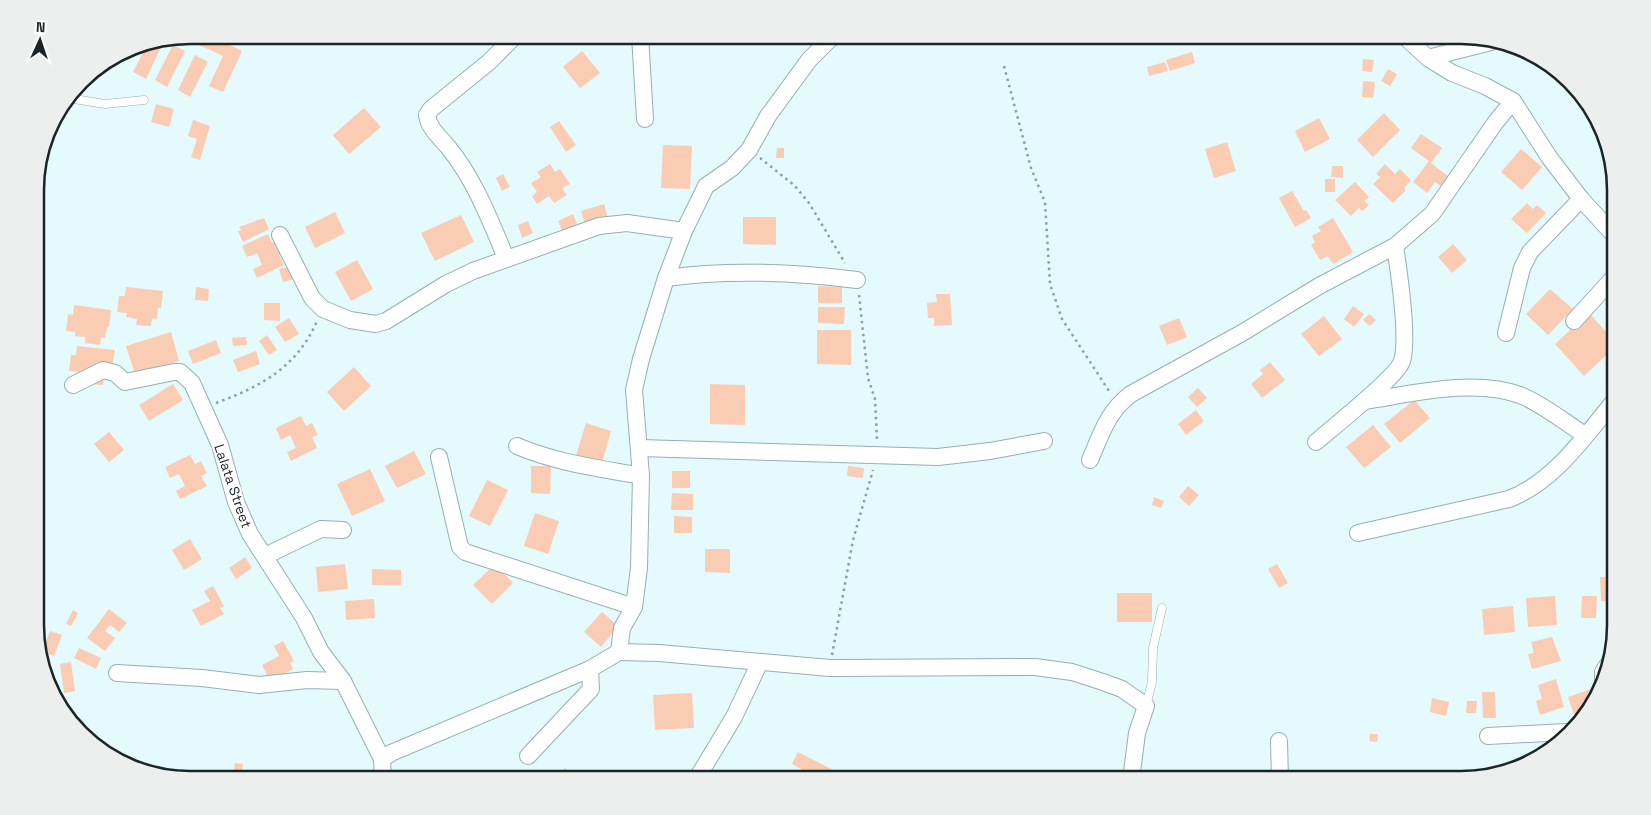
<svg xmlns="http://www.w3.org/2000/svg" width="1651" height="815" viewBox="0 0 1651 815" font-family="'Space Grotesk',sans-serif">
<rect width="100%" height="100%" fill="#e4fafd"/>
<g fill="#fbccb4">
<path d="M189 35H208L242 51 223 92 209 86 223 56 182 37Z"/>
<path d="M159 41 163 43 146 79 133 72 148 43Z"/>
<path d="M173 45 185 51 167 87 155 80Z"/>
<path d="M582 51 600 73 580 88 563 67Z"/>
<path d="M1192 52 1195 63 1170 71 1166 60Z"/>
<path d="M195 55 208 62 190 97 178 90Z"/>
<path d="M1363 59 1374 60 1372 72 1362 71Z"/>
<path d="M1165 62 1168 71 1149 76 1147 67Z"/>
<path d="M1388 69 1397 74 1390 86 1381 81Z"/>
<path d="M1363 81 1375 82 1373 98 1362 97Z"/>
<path d="M156 104 174 109 169 127 151 122Z"/>
<path d="M364 108 381 127 349 154 333 135Z"/>
<path d="M1384 113 1400 130 1373 157 1357 140Z"/>
<path d="M1319 118 1330 139 1305 152 1295 131Z"/>
<path d="M193 120 210 126 200 160 191 157 197 139 188 136Z"/>
<path d="M559 121 576 145 566 152 550 127Z"/>
<path d="M1421 134 1442 148 1431 163 1449 177 1442 187 1435 182 1427 193 1413 182 1429 161 1411 148Z"/>
<path d="M1227 142 1236 171 1214 178 1205 149Z"/>
<path d="M663 145 692 146 690 189 661 188Z"/>
<path d="M777 148H784V158H776Z"/>
<path d="M1521 149 1542 167 1522 190 1501 172Z"/>
<path d="M550 164 555 172 560 169 570 184 562 188 567 195 554 203 549 196 537 204 532 196 537 192 531 183 541 177 537 172Z"/>
<path d="M1385 164 1395 174 1400 169 1411 180 1404 188 1406 190 1393 203 1373 184 1380 177 1376 174Z"/>
<path d="M1332 166H1343V178L1331 177Z"/>
<path d="M503 174 510 187 502 191 496 178Z"/>
<rect x="1325" y="179" width="10" height="13"/>
<path d="M1355 182 1369 197 1364 201 1369 205 1362 211 1359 208 1351 216 1335 200Z"/>
<path d="M1292 191 1304 211 1306 210 1311 218 1295 227 1279 198Z"/>
<path d="M1527 203 1533 209 1537 205 1546 213 1527 233 1511 219Z"/>
<path d="M604 204 608 218 585 224 581 211Z"/>
<path d="M335 212 345 233 315 248 305 227Z"/>
<path d="M573 214 577 224 562 231 558 221Z"/>
<path d="M461 215 474 242 435 261 421 233Z"/>
<path d="M743 217H776V245L743 244Z"/>
<path d="M264 218 269 229 243 242 238 231 241 230 239 227Z"/>
<path d="M1333 218 1353 252 1333 264 1328 256 1320 260 1311 245 1315 242 1312 236 1321 231 1318 227Z"/>
<path d="M528 221 533 233 522 238 518 225Z"/>
<path d="M268 234 272 243 278 240 284 252 279 255 284 265 257 278 253 269 262 265 257 253 247 257 242 246Z"/>
<path d="M1453 244 1467 260 1452 273 1438 257Z"/>
<path d="M357 260 373 289 351 301 335 272Z"/>
<path d="M294 266 297 278 283 282 279 269Z"/>
<path d="M818 286 842 287V303H818Z"/>
<path d="M126 287 163 291 161 308H158L157 319 152 318 151 326 136 325 137 319 126 317 127 313 117 312 119 296H125Z"/>
<path d="M196 287 209 289 208 301 195 300Z"/>
<path d="M1550 289 1573 309 1548 335 1526 314Z"/>
<path d="M936 294H950L952 325 934 326V318H928L927 303 937 302Z"/>
<path d="M264 303H280V321L264 320Z"/>
<path d="M74 305 111 310 109 327H107L105 338 101 337 100 345 85 343V337L75 336V332L66 331 68 314 73 315Z"/>
<path d="M1353 306 1364 314 1354 327 1344 319Z"/>
<path d="M818 307H845L844 324 818 323Z"/>
<path d="M1589 313 1615 342V347L1584 376 1555 344Z"/>
<path d="M1369 314 1376 320 1370 326 1363 320Z"/>
<path d="M1324 316 1342 339 1319 356 1301 334Z"/>
<path d="M289 318 299 334 285 342 275 327Z"/>
<path d="M1179 318 1187 337 1167 345 1159 326Z"/>
<path d="M817 330H851V365L817 364Z"/>
<path d="M171 332 179 361 135 374 126 346Z"/>
<path d="M267 335 277 350 269 355 259 341Z"/>
<path d="M246 337 247 345 233 346 232 338Z"/>
<path d="M216 340 221 353 193 364 188 351Z"/>
<path d="M77 346 115 350 112 367 104 377 103 385 88 384 78 376 79 372 69 371 71 355H76Z"/>
<path d="M256 351 260 364 238 372 233 360Z"/>
<path d="M1270 362 1285 380 1262 398 1251 384 1263 374 1260 370Z"/>
<path d="M354 367 371 386 344 411 327 392Z"/>
<path d="M173 384 183 400 149 421 139 405Z"/>
<path d="M710 384 745 385V425L710 424Z"/>
<path d="M1198 388 1207 398 1197 407 1188 397Z"/>
<path d="M1414 400 1430 418 1400 443 1384 424Z"/>
<path d="M1196 410 1204 421 1186 435 1178 424Z"/>
<path d="M301 416 306 426 312 423 318 435 312 437 317 448 291 461 287 452 296 448 290 435 281 440 276 428Z"/>
<path d="M586 423 611 431 601 467 575 459Z"/>
<path d="M1373 425 1391 447 1364 468 1346 447Z"/>
<path d="M109 432 124 450 109 462 94 444Z"/>
<path d="M414 451 426 474 397 488 385 466Z"/>
<path d="M190 455 195 464 201 461 207 473 201 476 207 486 180 499 176 491 185 486 179 474 170 478 165 467Z"/>
<path d="M531 466H551L550 494 531 493Z"/>
<path d="M848 466 864 468 863 478 847 476Z"/>
<path d="M370 469 385 501 352 516 337 484Z"/>
<rect x="672" y="471" width="18" height="17"/>
<path d="M487 480 508 490 490 526 469 516Z"/>
<path d="M1188 486 1199 495 1189 506 1179 497Z"/>
<path d="M672 493 693 494V510H671Z"/>
<path d="M1154 497 1164 501 1161 508 1152 505Z"/>
<path d="M535 513 559 521 548 554 524 546Z"/>
<path d="M674 516 692 517V533H674Z"/>
<path d="M190 539 202 559 184 570 172 550Z"/>
<path d="M705 549H730V573L705 572Z"/>
<path d="M245 557 252 568 236 579 229 568Z"/>
<path d="M345 564 348 589 318 592 316 567Z"/>
<path d="M495 564 513 583 492 604 473 585Z"/>
<path d="M1277 564 1288 583 1279 588 1268 569Z"/>
<path d="M372 569 401 570V585H372Z"/>
<path d="M1600 577H1616V601H1601Z"/>
<path d="M213 586 224 606 220 608 224 614 201 626 192 610 210 601 204 591Z"/>
<rect x="1117" y="593" width="35" height="29"/>
<path d="M1555 596 1557 625 1528 627 1526 598Z"/>
<path d="M1582 596H1597L1596 618H1581Z"/>
<path d="M374 599 375 618 346 620 345 601Z"/>
<path d="M1513 606 1515 632 1484 635 1482 609Z"/>
<path d="M109 609 127 623 119 632 110 625 105 631 115 638 105 651 87 638Z"/>
<path d="M73 610 78 613 71 626 66 624Z"/>
<path d="M602 612 618 626 601 647 584 632Z"/>
<path d="M50 631 62 635 54 656 42 652Z"/>
<path d="M1552 637 1561 661 1532 669 1528 654 1534 653 1531 642Z"/>
<path d="M283 641 294 661 290 663 293 669 270 681 262 665 279 656 274 646Z"/>
<path d="M79 648 101 658 96 669 74 658Z"/>
<path d="M71 662 75 691 64 693 60 664Z"/>
<path d="M1556 679 1564 707 1540 715 1536 701 1542 699 1538 685Z"/>
<path d="M1594 688 1597 697 1576 721 1568 697Z"/>
<path d="M1482 692H1495L1496 718H1483Z"/>
<path d="M692 693 694 728 655 730 653 695Z"/>
<path d="M1432 698 1449 702 1446 716 1430 712Z"/>
<path d="M1467 701H1477L1476 713H1466Z"/>
<path d="M1370 734H1378L1377 742 1369 741Z"/>
<path d="M798 752 849 778 848 780H821L792 764Z"/>
<path d="M235 763 243 764 241 778 233 777Z"/>
<path d="M565 768 579 780H555Z"/>
<path d="M1465 769 1479 773 1477 778 1463 779Z"/>
<path d="M610 771 619 780H600Z"/>
<path d="M748 772 772 775 771 780H747Z"/>
</g>
<g fill="none" stroke-linecap="round" stroke-linejoin="round">
<g stroke="#96afb3" stroke-width="9">
<g id="service">
<path d="M68 98 105 104 144 100"/>
<path d="M1146 706 1152 682 1153 648 1162 608"/>
</g>
</g>
<g stroke="#96afb3" stroke-width="18">
<g id="minor">
<path d="M640 35 645 119"/>
<path d="M1403 35 1428 58 1452 73 1485 86 1513 101 1549 157 1581 199 1615 236"/>
<path d="M1428 58 1491 42"/>
<path d="M280 235 312 298 323 309 350 320 376 324 386 321 446 284 473 271 599 226 627 223 684 231"/>
<path d="M506 258C490 220 475 180 448 147 440 137 429 129 427 115L431 109 489 62 516 35"/>
<path d="M666 278C730 269 793 272 857 280"/>
<path d="M1574 321 1615 276"/>
<path d="M1506 333 1522 268 1530 252 1581 199"/>
<path d="M73 385 103 370 115 373 125 382 174 372H180L192 383 220 445 236 502 250 534 304 618 321 652 343 681 382 759 383 780"/>
<path d="M1364 401C1411 394 1474 378 1520 395 1543 404 1564 422 1585 435"/>
<path d="M1316 442C1333 427 1397 377 1402 361 1409 338 1399 272 1395 246"/>
<path d="M517 446C557 463 598 468 641 476"/>
<path d="M640 448 938 457 990 451 1044 441"/>
<path d="M439 457 460 547 465 552 634 607"/>
<path d="M1090 460C1101 434 1108 411 1131 394L1242 333 1319 286 1395 246 1432 214 1495 123 1513 101"/>
<path d="M1358 533 1509 499C1554 482 1585 436 1615 400"/>
<path d="M265 556 321 529 343 530"/>
<path d="M619 652 659 653 830 668 1035 667 1072 672 1103 682 1122 689 1146 706 1137 733 1131 780"/>
<path d="M117 673 202 678 259 685 307 680 343 681"/>
<path d="M1603 683V672L1607 666"/>
<path d="M1488 736 1566 732"/>
<path d="M1279 741 1280 780"/>
<path d="M528 756 591 689 590 669"/>
<path d="M382 759 391 753 590 669 619 652 622 628 634 607 639 568 641 476 634 390 641 359 666 278 684 231 706 186 732 168 749 150 768 116 809 60 834 35"/>
<path d="M696 780 734 717 760 662"/>
</g>
</g>
<g stroke="#8e9fa1" stroke-width="2.5" stroke-dasharray="2.5 4" stroke-linecap="butt">
<path d="M1004 66 1031 168 1045 202 1050 284 1062 319 1111 394"/>
<path d="M760 158 794 185 809 203 845 263"/>
<path d="M859 295 868 378 875 399 877 440"/>
<path d="M216 403C262 386 297 367 317 321"/>
<path d="M832 655 853 540 873 470"/>
</g>
<use href="#service" stroke="#fff" stroke-width="8"/>
<use href="#minor" stroke="#fff" stroke-width="16"/>
</g>
<g text-anchor="middle" stroke-width="4" stroke-linejoin="round" paint-order="stroke">
<g font-size="14" fill="#1b2526" stroke="#fff">
<text transform="translate(233 486) rotate(71)" y="5">Lalata Street</text>
</g>
</g>
<path d="M0 0H1651V815H0ZM190 44H1461A146 146 0 0 1 1607 190V625A146 146 0 0 1 1461 771H190A146 146 0 0 1 44 625V190A146 146 0 0 1 190 44Z" fill="#edeeee" fill-rule="evenodd"/>
<path fill="none" stroke="#1b2526" stroke-width="2.5" d="M190 44H1461A146 146 0 0 1 1607 190V625A146 146 0 0 1 1461 771H190A146 146 0 0 1 44 625V190A146 146 0 0 1 190 44Z"/>
<g transform="translate(40 40) rotate(3)" stroke="#ffffff" stroke-width="4" paint-order="stroke">
<path d="M0-4L9 19L0 12L-9 19Z" fill="#1b2526"/>
<text y="-8" font-size="14" font-weight="bold" text-anchor="middle" fill="#1b2526">N</text>
</g>
</svg>
